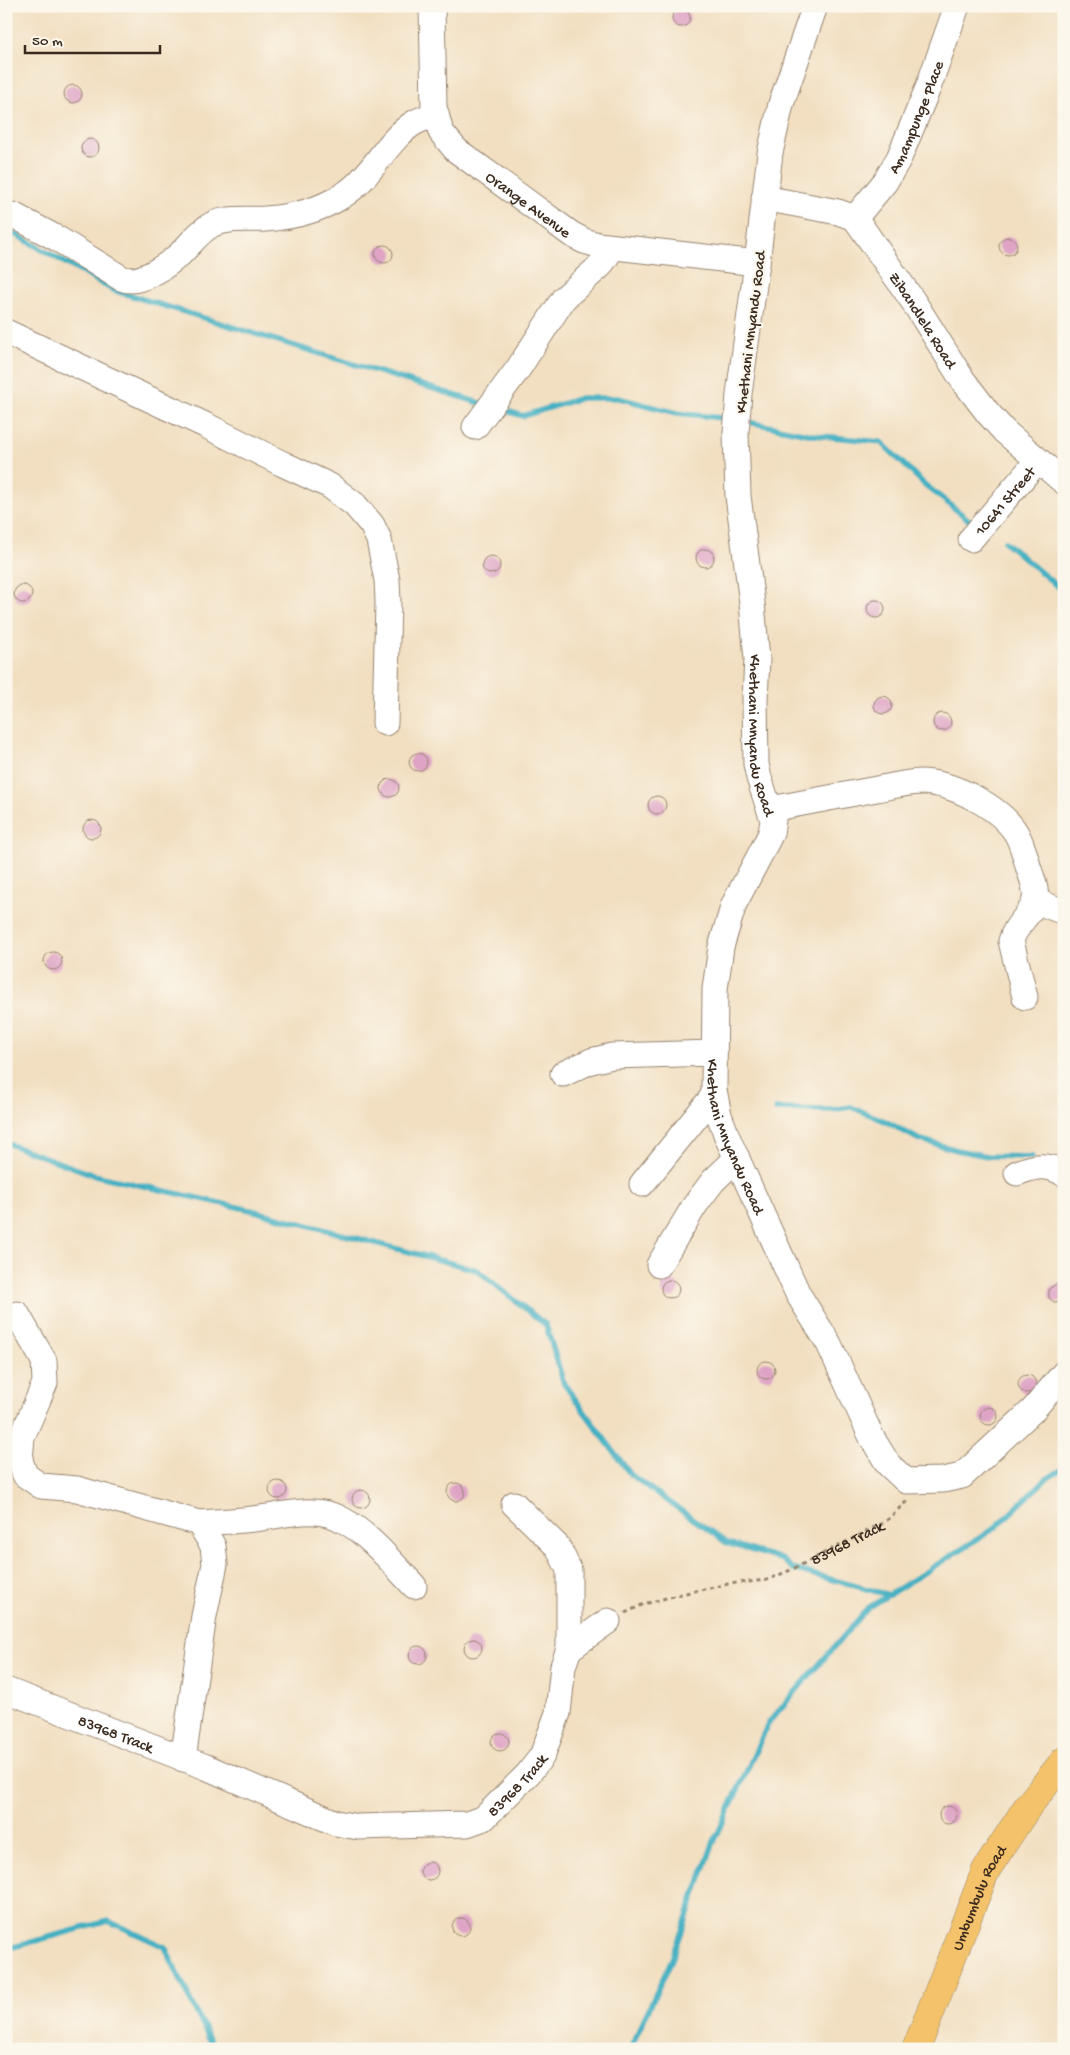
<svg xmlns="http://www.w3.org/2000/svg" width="1070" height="2055" viewBox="0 0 1070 2055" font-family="'Gochi Hand',sans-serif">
<rect width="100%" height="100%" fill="#fbf7ec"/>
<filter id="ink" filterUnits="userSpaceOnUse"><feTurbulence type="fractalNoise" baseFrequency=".02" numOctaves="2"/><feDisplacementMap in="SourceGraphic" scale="10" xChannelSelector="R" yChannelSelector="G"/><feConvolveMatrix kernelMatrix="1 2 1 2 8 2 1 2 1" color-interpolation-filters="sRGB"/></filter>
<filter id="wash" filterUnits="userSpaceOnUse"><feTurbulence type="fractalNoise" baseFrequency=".0096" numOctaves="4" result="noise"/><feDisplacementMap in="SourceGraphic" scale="20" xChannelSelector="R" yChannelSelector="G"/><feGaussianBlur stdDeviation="1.12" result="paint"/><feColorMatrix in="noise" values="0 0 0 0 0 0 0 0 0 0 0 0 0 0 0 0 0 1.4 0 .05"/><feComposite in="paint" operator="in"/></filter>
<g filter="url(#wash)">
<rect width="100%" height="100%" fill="#f2dfc1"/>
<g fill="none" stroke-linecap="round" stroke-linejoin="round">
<g stroke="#44b0c2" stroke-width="5.5">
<path d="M6 229 113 290 483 404"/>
<path d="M497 408 523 416 581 398H618L677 413 732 419"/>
<path d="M743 421 813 435 881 442 924 484 974 524"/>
<path d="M1005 542 1064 592"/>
<path d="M776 1109 831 1110 851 1107 885 1121 918 1139 957 1150 987 1156 1032 1157"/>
<path d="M6 1143 94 1175 251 1210 477 1270 546 1325 564 1384 631 1475 727 1543 781 1559 793 1569 889 1595"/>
<path d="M6 1949 108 1921 165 1947 214 2049"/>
<path d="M630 2049 672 1959 713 1844 769 1722 868 1608 995 1528 1045 1480 1064 1468"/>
</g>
</g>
<g id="blocks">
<g fill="#dea3c5">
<circle cx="681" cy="18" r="9"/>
<circle cx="73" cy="94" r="9"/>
<circle cx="90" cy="148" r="9"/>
<circle cx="1008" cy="246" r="9"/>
<circle cx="384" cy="254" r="9"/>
<circle cx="705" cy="558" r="9"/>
<circle cx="491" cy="565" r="9"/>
<circle cx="23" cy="594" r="9"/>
<circle cx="876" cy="609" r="9"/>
<circle cx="883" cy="705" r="9"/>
<circle cx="942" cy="722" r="9"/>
<circle cx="418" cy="762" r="9"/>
<circle cx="390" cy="788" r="9"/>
<circle cx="657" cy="805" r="9"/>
<circle cx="92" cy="829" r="9"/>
<circle cx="53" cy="961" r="9"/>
<circle cx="670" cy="1289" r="9"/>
<path d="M1056 1284H1064V1301L1054 1302 1049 1298V1289Z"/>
<circle cx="766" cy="1370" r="9"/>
<circle cx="1027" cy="1384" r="9"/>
<circle cx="989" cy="1416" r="9"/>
<circle cx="278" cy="1490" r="9"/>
<circle cx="456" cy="1492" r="9"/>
<circle cx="361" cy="1499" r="9"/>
<circle cx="473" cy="1648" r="9"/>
<circle cx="418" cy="1655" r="9"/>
<circle cx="500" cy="1742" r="9"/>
<circle cx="948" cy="1815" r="9"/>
<circle cx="429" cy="1871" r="9"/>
<circle cx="461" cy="1927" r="9"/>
</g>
</g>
</g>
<g filter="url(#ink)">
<use href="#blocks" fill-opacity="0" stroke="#968470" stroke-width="1"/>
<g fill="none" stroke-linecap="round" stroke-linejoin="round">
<g stroke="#968470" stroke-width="27">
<g id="minor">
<path id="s2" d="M432 6 434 107 441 132 456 150 571 234 584 241 598 245 757 263"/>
<path id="s3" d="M815 6 781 104 770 153 757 263 739 394 736 433 738 496 752 603 757 659 755 699 756 764 759 778 773 820 771 833 762 851 734 904 721 947 715 989 714 1090 719 1115 728 1139 798 1294 829 1344 872 1438 888 1464 906 1481 943 1480 962 1476 1033 1410 1064 1373"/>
<path id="s4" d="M764 198 838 212 855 218 913 301 962 379 988 413 1004 431 1064 482"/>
<path d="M6 214 13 215 58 239 121 278C139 286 166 266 179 255 190 245 199 231 213 224 230 217 248 220 266 219 292 217 320 210 342 196 372 178 385 141 414 123 421 119 429 117 436 114"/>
<path id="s5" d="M855 218 885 182 899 158 928 88 957 6"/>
<path d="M6 332 205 425 283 464 330 486 355 505 372 525 379 540 387 580 388 602 385 723"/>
<path d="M475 427 518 369 564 298 600 266 613 247"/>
<path id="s6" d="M971 539 1038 460"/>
<path d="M771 809 903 784C909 783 916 782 922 782 953 783 1000 807 1016 833 1022 843 1025 855 1028 866 1031 876 1037 888 1035 899 1034 912 1015 924 1011 941L1025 997"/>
<path d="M1035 901 1064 912"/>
<path d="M563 1074 591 1061 612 1056 714 1053"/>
<path d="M1017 1173C1034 1166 1048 1163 1064 1174"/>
<path d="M642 1184 714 1095"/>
<path d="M659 1265 695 1205 713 1181 737 1158"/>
<path d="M17 1314 44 1361 45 1383 22 1437 20 1460 25 1475 41 1486 77 1489 199 1523 213 1546 215 1564 204 1616 183 1759"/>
<path d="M514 1504 558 1547 569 1570V1649"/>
<path d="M199 1523C217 1522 235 1521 253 1519 284 1516 314 1504 343 1520 369 1534 394 1565 414 1586"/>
<path id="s7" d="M6 1690 206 1767 336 1823 358 1827 467 1824 484 1818 528 1774 542 1756 558 1713 563 1666 569 1649 608 1621"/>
</g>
</g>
<g stroke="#968470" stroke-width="29">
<g id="major">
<path id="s8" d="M916 2049 986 1870 1028 1806 1064 1761"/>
</g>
</g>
<path stroke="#968470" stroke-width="3" stroke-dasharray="4 4" stroke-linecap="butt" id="s1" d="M625 1613 644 1604 681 1594 728 1584 767 1580 793 1569 885 1522 907 1501"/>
<use href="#minor" stroke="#fff" stroke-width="25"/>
<use href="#major" stroke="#f3c26a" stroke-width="28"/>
</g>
</g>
<g text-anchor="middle" stroke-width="4.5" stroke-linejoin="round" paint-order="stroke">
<g font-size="16" fill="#3b2a1e" stroke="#fbf7ec">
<text dy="6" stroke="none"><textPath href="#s5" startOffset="119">Amampunge Place</textPath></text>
<text dy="6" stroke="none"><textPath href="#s2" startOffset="241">Orange Avenue</textPath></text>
<text dy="6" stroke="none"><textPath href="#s4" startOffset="216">Zibandlela Road</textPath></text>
<text transform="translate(749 332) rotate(-83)" y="6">Khethani Mnyandu Road</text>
<text dy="6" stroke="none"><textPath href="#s6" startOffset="51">10641 Street</textPath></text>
<text dy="6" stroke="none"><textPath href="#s3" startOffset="740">Khethani Mnyandu Road</textPath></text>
<text dy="6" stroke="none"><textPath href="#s3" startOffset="1159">Khethani Mnyandu Road</textPath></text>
<text dy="6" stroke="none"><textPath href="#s1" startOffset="235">83968 Track</textPath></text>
<text dy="6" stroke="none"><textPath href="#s7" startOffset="118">83968 Track</textPath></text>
<text dy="6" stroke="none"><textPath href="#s7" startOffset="552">83968 Track</textPath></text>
<text dy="6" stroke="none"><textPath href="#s8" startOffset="164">Umbumbulu Road</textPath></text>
</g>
</g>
<rect width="1070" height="2055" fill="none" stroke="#fbf7ec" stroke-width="25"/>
<path d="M25 45v8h135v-8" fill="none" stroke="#3b2a1e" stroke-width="2.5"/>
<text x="32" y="45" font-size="15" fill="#3b2a1e" stroke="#fbf7ec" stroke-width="4" paint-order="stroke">50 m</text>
</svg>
